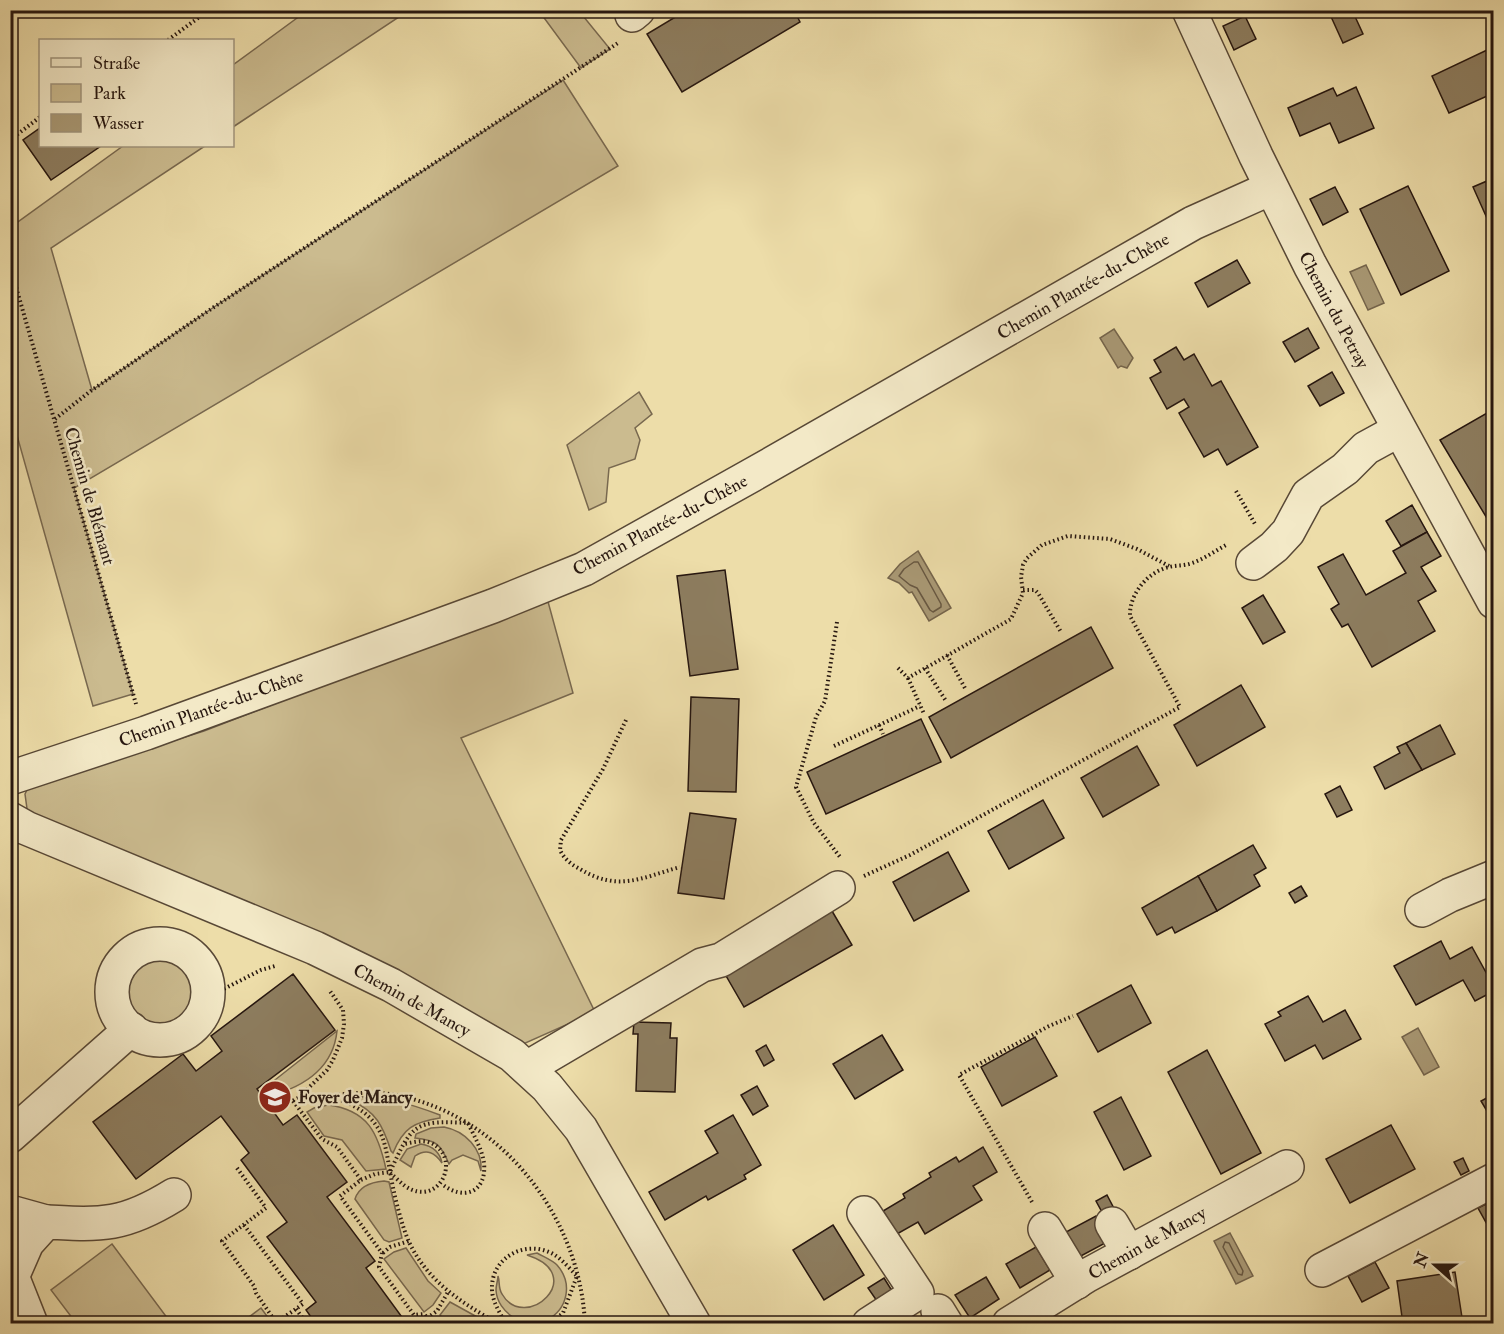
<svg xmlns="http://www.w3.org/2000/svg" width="1504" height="1334" viewBox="0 0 1504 1334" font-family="'IM FELL Double Pica',serif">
<rect width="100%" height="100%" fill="#eddda9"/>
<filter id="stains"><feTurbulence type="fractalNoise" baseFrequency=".00333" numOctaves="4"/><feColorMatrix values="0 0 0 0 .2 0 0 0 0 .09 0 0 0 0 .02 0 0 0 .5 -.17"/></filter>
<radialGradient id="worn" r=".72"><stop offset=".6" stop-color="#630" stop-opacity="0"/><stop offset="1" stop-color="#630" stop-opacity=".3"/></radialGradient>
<g fill="#cbbb8f" stroke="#78684f" stroke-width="1.5">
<path d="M308 10 408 11 233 127V65Z"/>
<path d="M539 11H579L610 49 581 68Z"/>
<path d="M563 80 618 166 74 488 133 694 93 706 11 414V227L123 146H205L51 248 92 390 214 307Z"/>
<path d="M639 392 652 414 635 428 640 440 635 459 609 468 606 502 589 510 567 445Z"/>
<path d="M547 598 573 693 461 738 595 1012 521 1045 28 816 25 794 32 779 128 755 204 731Z"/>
<circle cx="160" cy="992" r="35"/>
<path d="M337 1031C333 1070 302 1088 266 1097L261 1091Z"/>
<path d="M351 1097C382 1095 411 1104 440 1115V1118C414 1122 403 1128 393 1153L391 1151C383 1126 376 1111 350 1100Z"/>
<path d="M328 1105C368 1110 378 1133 386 1169L366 1171 342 1140 324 1136 307 1112 314 1108Z"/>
<path d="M444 1127C465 1131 483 1149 481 1171L478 1161 463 1155 452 1160 449 1164C441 1145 437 1140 415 1138L416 1134 431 1128Z"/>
<path d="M421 1144C432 1146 440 1152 442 1163 435 1153 427 1148 415 1156L411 1167 400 1160 407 1149Z"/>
<path d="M384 1181 389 1182 402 1238 389 1242 384 1240 355 1199C359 1186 372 1182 384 1181Z"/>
<path d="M112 1244 171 1323H76L51 1290Z"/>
<path d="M406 1248 428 1281 441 1293 433 1305 424 1312 384 1259 394 1252Z"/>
<path d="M537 1253C544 1257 552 1260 557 1265 573 1283 568 1309 547 1320 526 1331 497 1313 496 1290 496 1285 498 1280 498 1276 500 1281 498 1288 502 1294 525 1334 590 1275 527 1255Z"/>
<path d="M450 1302 488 1323H446L440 1315Z"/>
<path d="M261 1308 272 1323H241Z"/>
</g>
<g fill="#a99975" stroke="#75654c" stroke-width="1.5">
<path d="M1366 265 1384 303 1368 310 1350 272Z"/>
<path d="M1114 329 1133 358 1127 368 1121 366 1118 368 1100 338Z"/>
<path d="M918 551 951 608 929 621 912 592 909 593 899 583 888 578 900 564Z"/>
<path d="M1418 1028 1439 1067 1424 1075 1402 1037Z"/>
<path d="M1230 1233 1253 1276 1236 1284 1214 1241Z"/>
</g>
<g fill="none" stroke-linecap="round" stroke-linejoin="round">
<g stroke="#685842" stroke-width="1.5">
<path d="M914 562H918L941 604V607L933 612 930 610 917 588 910 585 899 576 904 569Z"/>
<path d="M1225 1242 1229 1243 1243 1271 1242 1275 1238 1274 1223 1247Z"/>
</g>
</g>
<g fill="#8d7d5f" stroke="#26160f" stroke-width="1.5">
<path d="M687 10H794L800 22 682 92 647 34Z"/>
<path d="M1328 10H1352L1363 34 1343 43Z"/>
<path d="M1245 16 1256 39 1234 50 1223 26Z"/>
<path d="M1487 50 1494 64V93L1449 113 1432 76Z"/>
<path d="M1356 87 1374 128 1339 143 1330 123 1300 136 1288 108 1333 88 1337 96Z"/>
<path d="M40 128V146H101L51 180 23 140Z"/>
<path d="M1494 178V223L1490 225 1473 187Z"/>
<path d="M1408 186 1449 271 1401 295 1360 209Z"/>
<path d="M1335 187 1348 212 1323 225 1310 199Z"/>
<path d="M1237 260 1250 283 1208 307 1195 283Z"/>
<path d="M1308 328 1319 348 1295 362 1283 342Z"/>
<path d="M1176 347 1184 360 1194 354 1212 386 1221 381 1258 447 1227 465 1218 449 1204 457 1179 413 1189 407 1184 399 1167 409 1150 378 1161 372 1154 360Z"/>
<path d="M1332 372 1344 393 1320 406 1308 386Z"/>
<path d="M1494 409V530L1440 440Z"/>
<path d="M1412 505 1427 532 1401 546 1386 521Z"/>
<path d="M1427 532 1441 556 1421 567 1436 591 1418 601 1435 631 1372 667 1348 624 1342 627 1331 609 1339 604 1318 567 1343 554 1366 595 1406 573 1393 551Z"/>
<path d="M725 570 738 669 690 676 677 576Z"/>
<path d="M1263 595 1285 632 1263 644 1242 608Z"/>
<path d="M1091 627 1113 668 951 758 929 717Z"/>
<path d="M1241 685 1265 727 1197 766 1174 725Z"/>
<path d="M691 697 739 699 736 792 688 791Z"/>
<path d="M921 719 941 762 826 814 807 772Z"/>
<path d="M1440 725 1455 754 1422 770 1406 743Z"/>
<path d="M1406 743 1422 770 1385 789 1374 767 1400 753 1397 747Z"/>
<path d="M1137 746 1159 785 1103 817 1081 778Z"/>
<path d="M1340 786 1352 810 1337 817 1325 794Z"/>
<path d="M1043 800 1064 838 1009 869 988 831Z"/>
<path d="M690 813 736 819 724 899 678 893Z"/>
<path d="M1253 845 1266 868 1254 875 1260 886 1217 911 1198 876Z"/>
<path d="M948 852 969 891 914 921 893 882Z"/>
<path d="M1198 876 1217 911 1175 933 1172 927 1157 935 1142 908Z"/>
<path d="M1301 886 1307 896 1295 903 1289 893Z"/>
<path d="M832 911 852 945 744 1007 725 974Z"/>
<path d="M1441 941 1450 959 1472 947 1494 987V991L1475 1001 1463 980 1416 1005 1394 966Z"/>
<path d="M293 974 335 1030 257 1089 283 1125 297 1115 347 1182 327 1197 375 1261 366 1268 407 1324H316L306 1310 316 1302 267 1237 287 1222 241 1160 249 1153 221 1116 136 1179 93 1122 183 1054 196 1071 222 1051 211 1036Z"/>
<path d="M1131 985 1151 1023 1098 1052 1077 1014Z"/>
<path d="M1308 996 1323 1022 1345 1010 1361 1039 1323 1059 1315 1045 1285 1061 1265 1024 1281 1016 1278 1012Z"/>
<path d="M634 1022 671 1023 670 1038H677L675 1092 636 1091 638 1034H633Z"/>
<path d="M882 1035 903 1070 855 1099 833 1064Z"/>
<path d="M1035 1037 1057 1076 1002 1106 981 1067Z"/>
<path d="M766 1045 774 1060 764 1066 756 1051Z"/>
<path d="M1207 1050 1261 1153 1221 1174 1168 1072Z"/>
<path d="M757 1086 768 1106 753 1115 741 1095Z"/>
<path d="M1494 1094V1123L1481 1101Z"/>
<path d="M1121 1097 1151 1156 1124 1170 1094 1112Z"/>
<path d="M733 1115 761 1165 744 1175 746 1179 708 1200 706 1196 665 1220 649 1192 718 1153 705 1131Z"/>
<path d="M1391 1125 1415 1169 1350 1203 1326 1159Z"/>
<path d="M983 1147 997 1172 973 1186 982 1200 925 1234 918 1222 897 1234 883 1211 905 1198 903 1194 931 1177 929 1173 956 1157 959 1162Z"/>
<path d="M1463 1158 1469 1171 1461 1175 1454 1162Z"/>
<path d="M1107 1195 1119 1218 1108 1223 1096 1201Z"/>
<path d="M1494 1200V1234L1493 1235 1478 1208Z"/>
<path d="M1096 1216 1109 1241 1079 1257 1066 1232Z"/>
<path d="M833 1225 864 1275 824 1300 793 1250Z"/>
<path d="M1036 1247 1050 1270 1020 1288 1006 1264Z"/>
<path d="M1375 1262 1389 1288 1362 1302 1348 1276Z"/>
<path d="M1455 1272 1463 1324H1403L1397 1281Z"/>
<path d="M986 1277 999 1299 970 1318 955 1295Z"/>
<path d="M884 1278 894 1294 879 1304 868 1288Z"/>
</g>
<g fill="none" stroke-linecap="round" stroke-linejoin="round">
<g stroke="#584836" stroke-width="36">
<g id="minor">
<path d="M1189 10 1256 156 1310 265 1494 602"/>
<path d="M632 15 638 10"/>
<path d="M1253 563 1274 547 1288 532 1308 495 1345 469 1366 448 1399 430"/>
<path d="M10 778 146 733 493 606 584 569 752 475 1193 223 1271 188"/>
<path d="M10 819 26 828 315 948 391 985 512 1055 547 1087 581 1129 694 1324"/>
<path d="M1422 910 1450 895 1494 877"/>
<circle cx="160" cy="992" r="48"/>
<path d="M527 1068 702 965 721 960 838 888"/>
<path d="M10 1136 131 1029"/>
<path d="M10 1212 46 1222"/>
<path d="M864 1213 917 1293 869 1324"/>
<path d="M1112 1224 1129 1253"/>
<path d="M1045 1229 1077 1282"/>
<path d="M1322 1270 1494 1180"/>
<path d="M10 1271 31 1324"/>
<path d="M13 1275 27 1243 46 1222C103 1225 124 1226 174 1195"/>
<path d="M938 1311 946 1324"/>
<path d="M1009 1324 1086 1276 1287 1167"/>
</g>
</g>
<g stroke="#26160f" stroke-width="4" stroke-dasharray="1.5 3" stroke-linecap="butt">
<path d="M168 40 209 10"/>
<path d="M10 140 40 117"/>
<path d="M10 266 136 704"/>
<path d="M55 419 92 390 214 307 618 43"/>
<path d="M1236 491 1255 524"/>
<path d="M1023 590H1035L1038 593 1061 632"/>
<path d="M837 622 825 701 816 717 796 787 814 823 840 857"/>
<path d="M947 655 966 690"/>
<path d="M898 668 908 678 1011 619 1023 593 1021 577 1023 565 1027 558 1042 545 1068 536 1110 539 1137 549 1169 566"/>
<path d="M925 668 946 701"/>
<path d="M908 678 924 714"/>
<path d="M626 720 603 769 561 840 560 850C564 859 572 865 580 869 618 892 641 878 680 867"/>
<path d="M879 725 883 734"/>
<path d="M834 746 920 706"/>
<path d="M864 876 910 855 1180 707 1130 616C1129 595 1147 572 1169 567 1177 565 1184 566 1192 563 1204 559 1215 551 1226 545"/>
<path d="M208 997 261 970 275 966"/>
<path d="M333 1097C346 1102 359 1107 369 1117 385 1132 386 1151 390 1171 393 1191 401 1224 409 1242 428 1282 462 1303 499 1324"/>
<path d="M298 1098C330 1097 357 1090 389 1094 499 1111 580 1215 585 1324"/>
<path d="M293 1101 322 1139 337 1147 361 1180 340 1196 382 1253 379 1267 414 1315 424 1314 432 1324"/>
<path d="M273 1111 298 1098 327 1070 333 1060 342 1038 344 1024 343 1010 330 991"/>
<path d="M237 1168 266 1208 222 1241 254 1286 256 1293 277 1324"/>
<path d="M390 1173C395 1177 400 1182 405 1186 439 1209 463 1158 431 1143 422 1139 412 1143 403 1144"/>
<path d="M361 1180 375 1174 390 1172C412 1124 414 1120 468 1123 474 1136 482 1149 484 1163 487 1193 463 1201 442 1184"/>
<path d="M1032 1202 959 1075 1049 1026 1073 1016"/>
<path d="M244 1225 303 1304 277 1322"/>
<path d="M383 1253 390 1247 409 1241"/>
<path d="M296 1309 307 1324"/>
<path d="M427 1318 437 1311 448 1292"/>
<path d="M506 1324C500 1313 492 1301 492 1289 491 1257 526 1239 553 1254 562 1259 570 1269 577 1276L563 1313 550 1324"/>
</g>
<use href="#minor" stroke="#f3e9c7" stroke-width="33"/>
</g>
<defs>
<g id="school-disc" transform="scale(1.725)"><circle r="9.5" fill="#8f2418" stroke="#f3e9c7"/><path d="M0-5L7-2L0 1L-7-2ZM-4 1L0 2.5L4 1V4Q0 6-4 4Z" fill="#fff"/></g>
</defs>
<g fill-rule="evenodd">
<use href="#school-disc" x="275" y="1097"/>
</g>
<g text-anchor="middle" stroke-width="5" stroke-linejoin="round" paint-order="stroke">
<g font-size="18" fill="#26160f" stroke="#f3e9c7">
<text transform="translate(1083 286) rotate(-30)" y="6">Chemin Plantée-du-Chêne</text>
<text transform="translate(1334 310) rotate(62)" y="6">Chemin du Petray</text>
<text transform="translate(90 496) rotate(74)" y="6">Chemin de Blémant</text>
<text transform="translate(660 525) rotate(-28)" y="6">Chemin Plantée-du-Chêne</text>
<text transform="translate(211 708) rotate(-20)" y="6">Chemin Plantée-du-Chêne</text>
<text transform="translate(412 1000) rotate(29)" y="6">Chemin de Mancy</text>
<text transform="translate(1147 1243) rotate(-29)" y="6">Chemin de Mancy</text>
</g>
<g font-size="18" font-weight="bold" fill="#26160f" stroke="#f3e9c7" text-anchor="start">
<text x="298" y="1103">Foyer de Mancy</text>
</g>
</g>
<rect width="1504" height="1334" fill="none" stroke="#eddda9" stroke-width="36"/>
<rect x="12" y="12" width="1480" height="1310" fill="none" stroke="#26160f" stroke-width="3"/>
<rect x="18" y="18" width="1468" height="1298" fill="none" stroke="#26160f" stroke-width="1.5"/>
<rect x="39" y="39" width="195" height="108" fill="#f3e9c7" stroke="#a1957d" stroke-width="1.5"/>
<rect x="51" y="58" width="30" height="9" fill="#f3e9c7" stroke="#a1957d" stroke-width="1.5"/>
<text x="93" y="69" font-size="18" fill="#26160f">Straße</text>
<rect x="51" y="84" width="30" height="18" fill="#cbbb8f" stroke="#a1957d" stroke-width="1.5"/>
<text x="93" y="99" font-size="18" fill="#26160f">Park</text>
<rect x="51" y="114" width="30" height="18" fill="#a99975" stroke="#a1957d" stroke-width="1.5"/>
<text x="93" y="129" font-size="18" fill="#26160f">Wasser</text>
<g transform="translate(1435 1265) rotate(291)" stroke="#f3e9c7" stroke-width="4.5" paint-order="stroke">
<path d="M0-4.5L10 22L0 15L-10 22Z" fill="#26160f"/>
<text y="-9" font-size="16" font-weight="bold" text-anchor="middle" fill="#26160f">N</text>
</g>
<rect width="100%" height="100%" filter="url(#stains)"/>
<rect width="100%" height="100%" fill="url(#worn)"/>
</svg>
